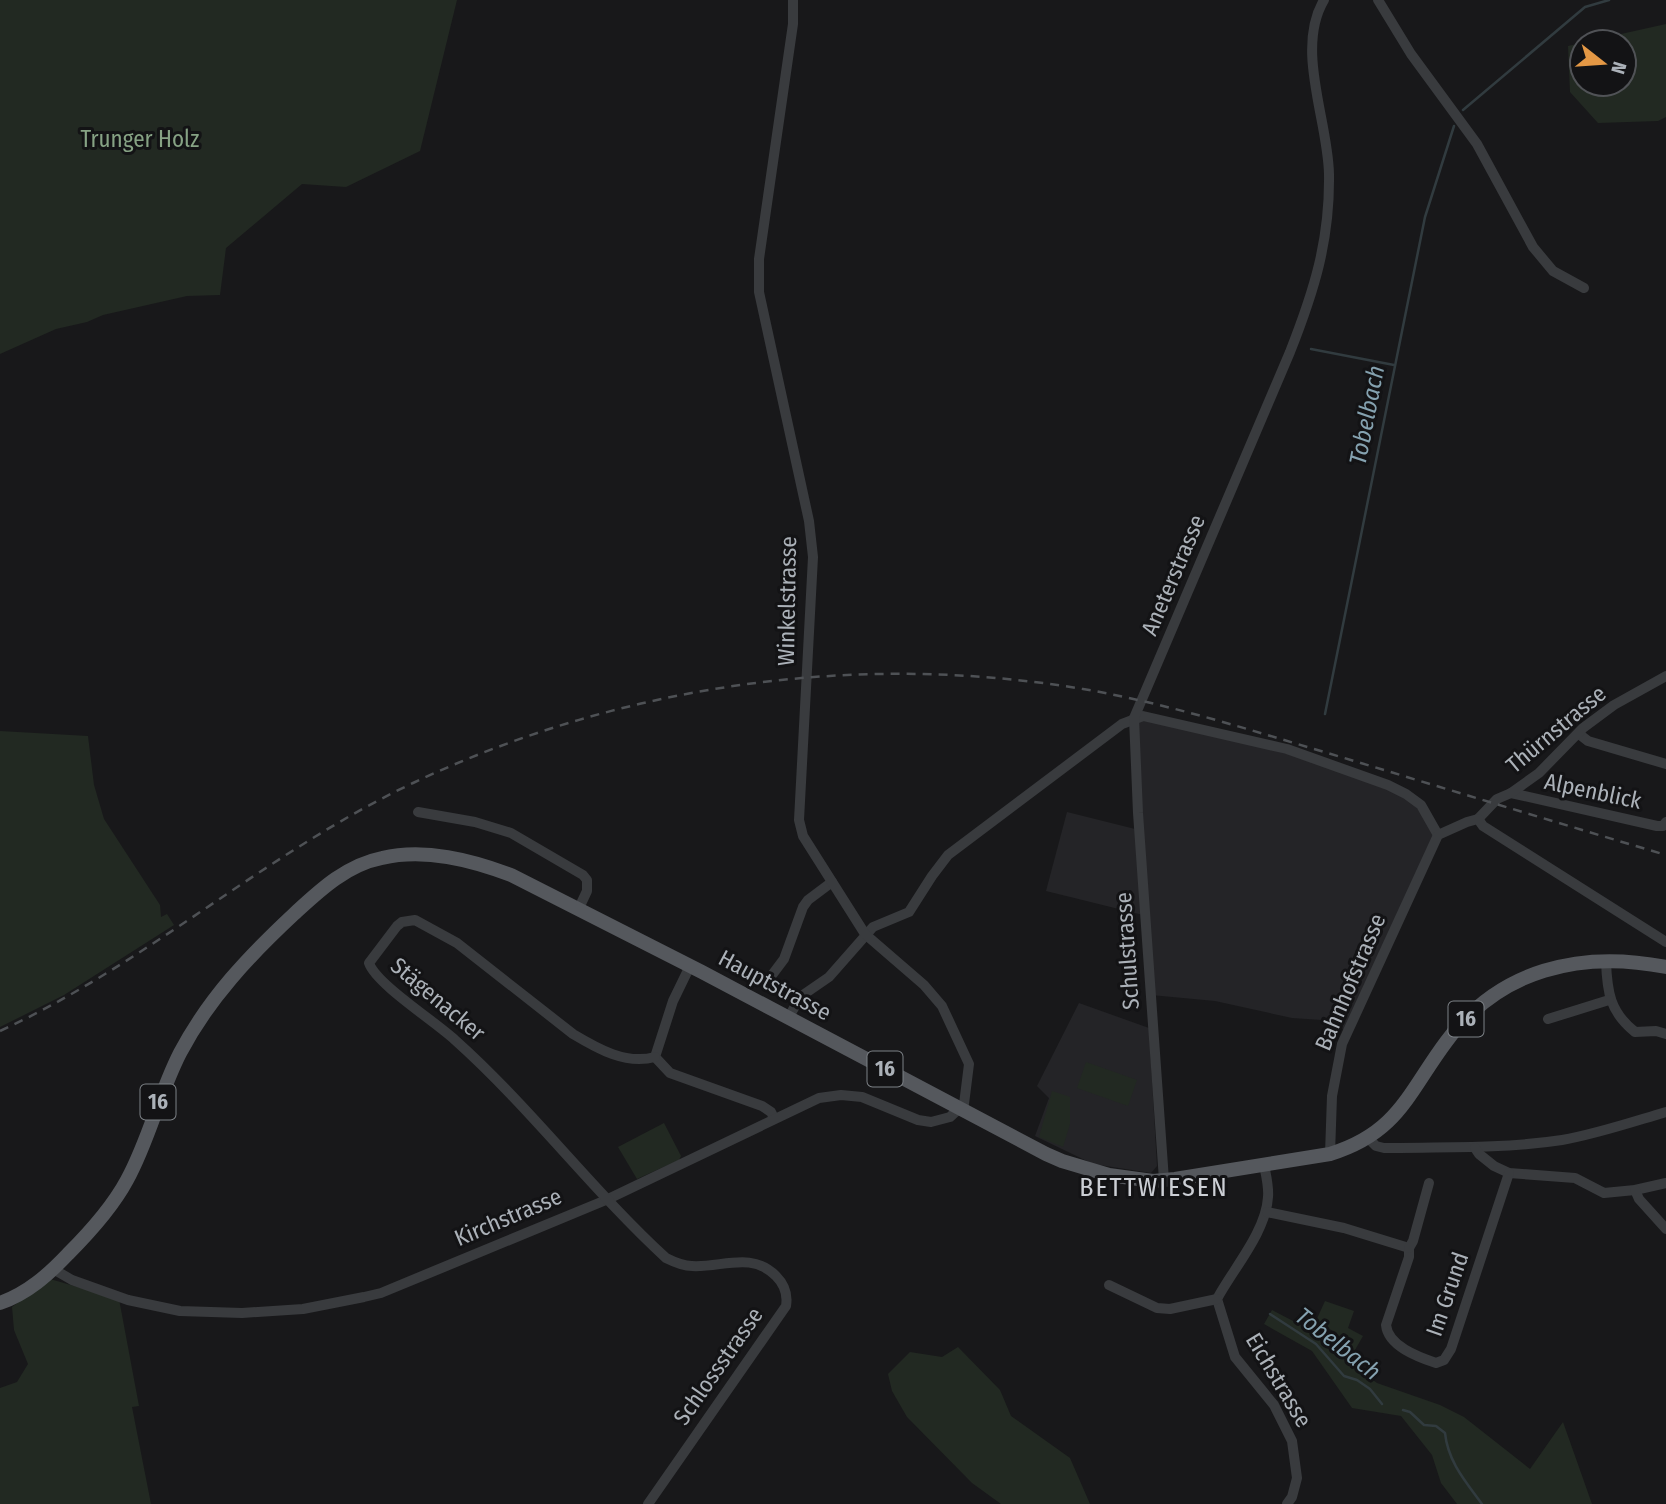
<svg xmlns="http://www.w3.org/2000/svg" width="1666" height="1504" viewBox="0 0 1666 1504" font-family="'Fira Sans Condensed',sans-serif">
<rect width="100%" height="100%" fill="#18181a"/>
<g fill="#242427">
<path d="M1143 716 1259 741 1406 794 1438 835 1348 1031 1322 1020 1292 1018 1215 1001 1151 995 1132 731Z"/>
<path d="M1067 812 1135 829 1143 915 1046 891Z"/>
<path d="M1079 1003 1149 1028 1157 1166 1151 1173 1093 1164 1035 1136 1049 1098 1037 1086Z"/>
</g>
<g fill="#222922">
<path d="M0 0H457L420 151 346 187 302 184 226 248 220 295 187 296 103 315 87 322 56 329 0 354Z"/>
<path d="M1666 24V117L1658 121 1598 123 1570 92 1568 46 1582 43V84H1624V42H1585Z"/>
<path d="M0 731 88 736 94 785 104 819 160 905 161 917 167 914 174 925 64 995 0 1027Z"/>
<path d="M1086 1062 1137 1080 1128 1106 1077 1088Z"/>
<path d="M1052 1091 1070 1097V1124L1063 1147 1039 1137Z"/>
<path d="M664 1123 681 1156 679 1160 637 1179 618 1147Z"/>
<path d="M50 1279 119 1299 139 1406 132 1407 151 1504H0V1388L17 1382 28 1364 14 1330 12 1307Z"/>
<path d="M1325 1301 1354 1311 1348 1328 1363 1336 1355 1350 1359 1354 1358 1357 1349 1359 1336 1332 1315 1323Z"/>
<path d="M1272 1310 1318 1334 1349 1363 1377 1383 1440 1405 1464 1417 1530 1469 1563 1422 1592 1504H1457L1441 1483 1432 1455 1401 1416 1352 1408 1312 1351 1264 1324Z"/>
<path d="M958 1347 1000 1390 1011 1416 1070 1458 1090 1504H1001L972 1483 907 1417 892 1391 888 1374 910 1352 942 1357Z"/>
</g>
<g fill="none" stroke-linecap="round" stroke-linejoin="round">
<g stroke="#313b3f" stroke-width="2.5">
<path d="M1463 110 1585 7 1609 0"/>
<path d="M1311 349 1394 365"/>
<path d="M1325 714 1425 217 1454 126"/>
<path d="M1270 1314 1316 1344 1344 1376 1357 1380 1370 1389 1382 1404"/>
<path d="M1403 1410 1410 1412 1424 1425 1436 1426 1445 1433C1448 1462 1466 1482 1482 1504"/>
</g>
<g stroke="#393b3e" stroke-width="10">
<path d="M1378 0 1411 54 1477 144 1533 247 1553 271 1584 288"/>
<path d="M1579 734 1588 741 1666 764"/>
<path d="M1511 793 1657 826H1663L1666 822"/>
<path d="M418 812 475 822 511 833 583 875 587 880V891L579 908"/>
<path d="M1478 819 1497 799 1511 793 1539 773 1583 728 1614 705 1666 676"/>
<path d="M1606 961C1607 992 1610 1012 1635 1032L1656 1031 1666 1034"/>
<path d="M690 966 673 1001 655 1057 670 1073 762 1106 771 1112 774 1118"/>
<path d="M743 968 764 979H769L784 959 803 907 808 900 832 882"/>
<path d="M789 1017 800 997 829 977 873 927 909 912 932 876 948 855 1122 724 1143 716 1287 749 1388 785 1406 794 1421 805 1438 835"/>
<path d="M1548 1019 1609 1000"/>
<path d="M1368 1138 1376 1146 1384 1148C1443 1147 1503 1149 1562 1140 1597 1134 1632 1122 1666 1112"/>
<path d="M1475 1148 1479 1154 1494 1166 1509 1173 1575 1178 1604 1193 1635 1190 1666 1183"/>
<path d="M1330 1154 1332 1096 1342 1044 1438 835 1467 822 1478 819 1483 826 1666 942"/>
<path d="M1264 1165C1266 1175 1269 1187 1268 1197 1266 1232 1233 1269 1217 1299L1235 1357 1274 1405 1292 1441 1297 1478 1292 1497 1287 1504"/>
<path d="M1164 1180 1138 813 1134 718 1290 352C1314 291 1330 241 1329 174 1328 120 1295 49 1324 0"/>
<path d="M1635 1190 1639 1199 1666 1229"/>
<path d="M1267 1212 1344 1228 1409 1248V1257L1386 1325C1388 1346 1418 1357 1436 1363L1444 1360 1451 1349 1509 1173"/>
<path d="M1409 1248 1413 1241 1429 1183"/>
<path d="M53 1269 72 1280 128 1300 180 1311 242 1313 303 1309 364 1297 381 1293 606 1200 819 1098 841 1095 862 1097 918 1120 931 1122 950 1117 964 1104 969 1064 942 1006 924 985 865 934 803 836 799 820 813 557 809 521 759 292V259L793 24V0"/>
<path d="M1109 1285 1157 1308 1170 1309 1217 1299"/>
<path d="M648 1504 786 1306C788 1294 784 1284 776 1276 752 1251 721 1268 692 1266 683 1266 674 1262 666 1258 591 1189 531 1108 455 1040 436 1022 376 984 369 963L397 926 402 922 415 920 457 943 573 1034C598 1049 626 1065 655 1057"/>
</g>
<path stroke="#55585d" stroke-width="14" d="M0 1303C28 1293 48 1275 68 1254 90 1232 112 1208 127 1180 149 1140 159 1094 180 1053 209 998 249 956 294 914 319 891 346 865 382 858 425 848 471 860 511 875L702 972 1046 1154 1062 1161 1109 1175 1153 1181 1175 1179 1330 1154C1398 1133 1408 1093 1446 1042 1499 969 1581 950 1666 967"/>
<path stroke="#4e5155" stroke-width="2.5" stroke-dasharray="9 7" stroke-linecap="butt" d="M0 1031C146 964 267 852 413 783 620 685 856 651 1083 689 1171 704 1256 732 1341 757 1450 790 1558 823 1666 855"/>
</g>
<g text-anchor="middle" stroke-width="6" stroke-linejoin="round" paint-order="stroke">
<g fill="#131315" stroke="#7d8287" stroke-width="2">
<rect x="1448.5" y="1001.5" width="35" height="35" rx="5"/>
<rect x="867.5" y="1051.5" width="35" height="35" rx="5"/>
<rect x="140.5" y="1084.5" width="35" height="35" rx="5"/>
</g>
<g font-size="21" font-weight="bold" fill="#abb1b8">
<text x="1466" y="1026">16</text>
<text x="885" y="1076">16</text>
<text x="158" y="1109">16</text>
</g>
<g font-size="23" fill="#86a284" stroke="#131315">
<text x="140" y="147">Trunger Holz</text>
</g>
<g font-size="23" fill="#abb1b8" stroke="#131315">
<text transform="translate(1173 575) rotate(-67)" y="8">Aneterstrasse</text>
<text transform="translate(787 601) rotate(-89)" y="8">Winkelstrasse</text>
<text transform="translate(1556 729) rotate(-40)" y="8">Thürnstrasse</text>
<text transform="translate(1593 791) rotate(12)" y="8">Alpenblick</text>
<text transform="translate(1127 951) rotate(-94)" y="8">Schulstrasse</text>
<text transform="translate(1350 982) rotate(-67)" y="8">Bahnhofstrasse</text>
<text transform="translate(775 985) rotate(28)" y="8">Hauptstrasse</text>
<text transform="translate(438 999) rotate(40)" y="8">Stägenacker</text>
<text transform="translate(508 1217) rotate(-23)" y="8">Kirchstrasse</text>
<text transform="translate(1447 1294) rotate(-71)" y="8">Im Grund</text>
<text transform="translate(718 1366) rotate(-55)" y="8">Schlossstrasse</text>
<text transform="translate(1279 1380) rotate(59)" y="8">Eichstrasse</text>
</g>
<g font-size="24" font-style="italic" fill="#85a2b0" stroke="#131315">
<text transform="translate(1367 415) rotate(-79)" y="8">Tobelbach</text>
<text transform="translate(1338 1344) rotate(38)" y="8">Tobelbach</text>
</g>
<g font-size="26" letter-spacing="2" fill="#cccfd5" stroke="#131315">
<text x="1154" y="1196">BETTWIESEN</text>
</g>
</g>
<g transform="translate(1603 63) rotate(107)"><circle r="33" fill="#131315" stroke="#505256" stroke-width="2"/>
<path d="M0-5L12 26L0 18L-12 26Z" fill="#e49845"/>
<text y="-10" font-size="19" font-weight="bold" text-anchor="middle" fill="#abb1b8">N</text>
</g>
</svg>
